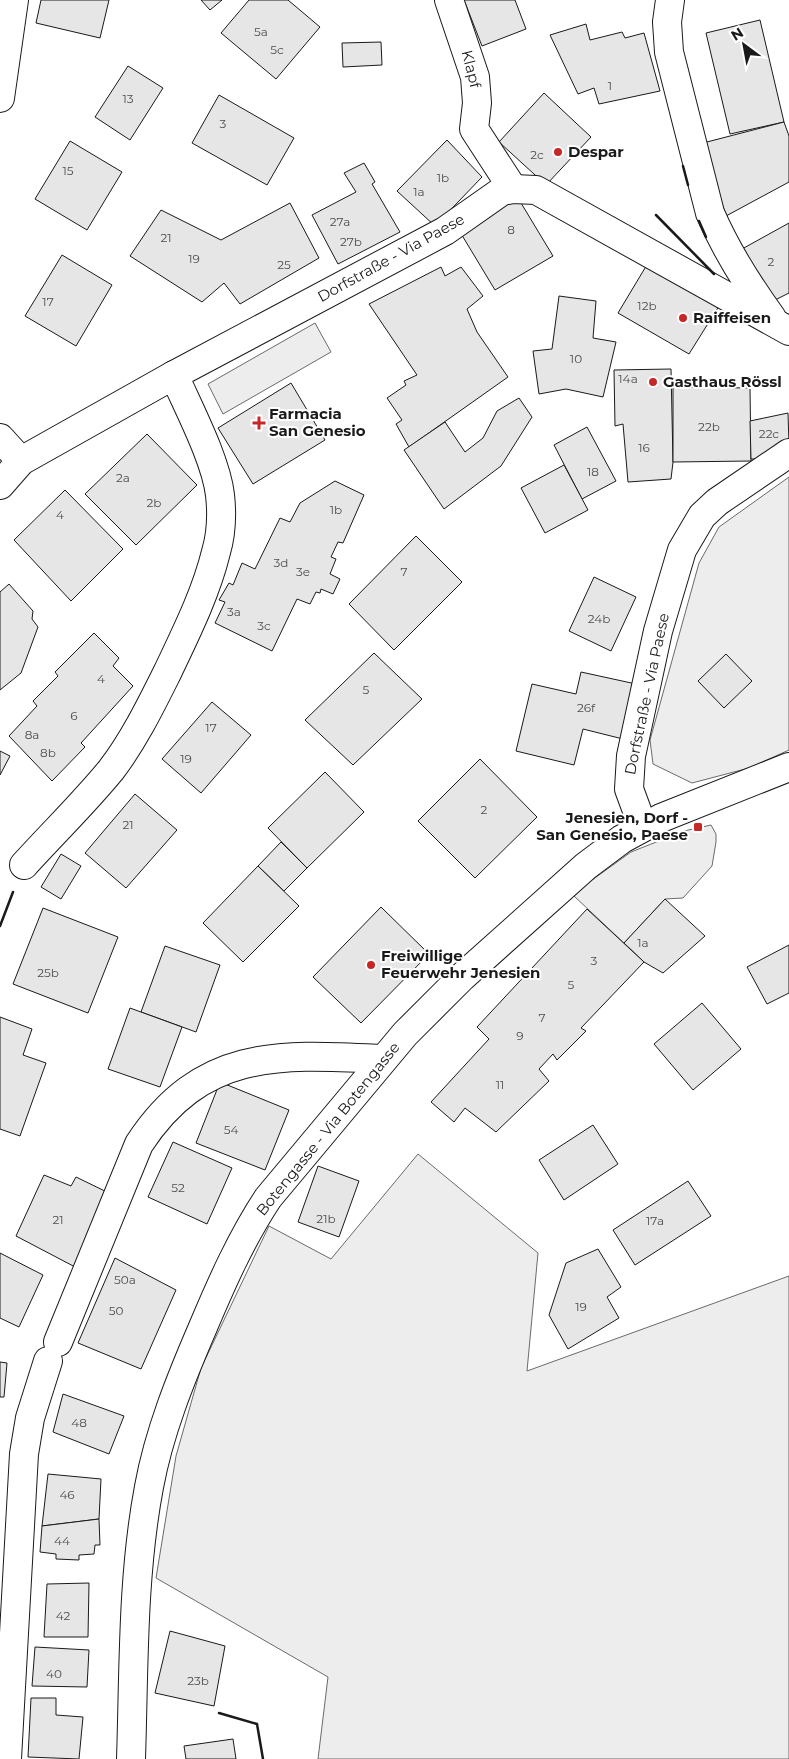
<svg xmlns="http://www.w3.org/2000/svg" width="789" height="1759" viewBox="0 0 789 1759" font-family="Montserrat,sans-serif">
<rect width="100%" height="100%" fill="#fff"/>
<g fill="#ededed" stroke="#6a6a6a">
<path d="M315 323 331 352 223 414 208 384Z"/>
<path d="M789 477V750L749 768 692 783 653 764 650 740 699 563 719 527Z"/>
<path d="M711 825 716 834V842L712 866 683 898 665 899 624 943 574 896 585 885 631 852 684 831Z"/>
<path d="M418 1154 538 1253 527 1371 789 1276V1759H318L328 1677 156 1578 176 1456 201 1368 269 1226 331 1259Z"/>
</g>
<g fill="#e6e6e6" stroke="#1a1a1a">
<path d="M41 0H109L100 38 36 23Z"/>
<path d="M201 0H222L210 10Z"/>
<path d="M249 0H288L320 27 276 79 221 33Z"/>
<path d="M464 0H515L526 29 482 46Z"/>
<path d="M760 20 784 122 730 134 706 33Z"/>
<path d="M586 24 590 40 622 32 625 38 644 33 660 91 599 104 594 88 578 94 550 35Z"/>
<path d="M381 42 382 65 343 67 342 43Z"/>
<path d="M128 66 163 88 130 140 95 117Z"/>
<path d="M544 93 591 137 546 185 499 142Z"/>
<path d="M219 95 294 138 267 185 192 143Z"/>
<path d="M784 122 789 136V182L726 216 703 143Z"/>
<path d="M447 140 482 177 435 226 397 191Z"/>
<path d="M70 141 122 172 87 230 35 199Z"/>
<path d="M364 163 375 182 372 184 400 232 338 264 312 215 356 192 344 173Z"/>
<path d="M518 198 553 256 495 290 460 232Z"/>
<path d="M290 203 319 258 240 304 224 283 202 302 130 256 161 210 221 240Z"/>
<path d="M789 223V293L771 302 742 249Z"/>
<path d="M62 255 112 285 76 346 25 316Z"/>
<path d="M648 263 719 306 689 354 618 313Z"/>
<path d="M441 267 445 276 461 267 483 296 467 309 477 332 508 377 409 447 396 424 402 420 387 398 406 385 404 381 417 375 369 304Z"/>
<path d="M559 296 596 301 593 338 616 342 603 397 566 389 539 394 533 351 552 349Z"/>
<path d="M671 369 673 462 671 479 628 482 623 424 615 426 614 370Z"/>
<path d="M291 383 325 440 253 484 218 428Z"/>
<path d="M673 387 750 388 751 461 673 462Z"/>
<path d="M519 398 532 417 501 466 444 509 404 450 445 422 465 452 483 438 497 411Z"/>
<path d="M788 413 789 444 768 459H751L750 421Z"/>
<path d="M587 427 616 481 582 499 554 445Z"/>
<path d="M147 434 197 485 136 545 85 494Z"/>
<path d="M564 465 588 510 545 533 521 488Z"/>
<path d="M335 481 364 495 343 543 338 542 331 557 336 559 330 574 340 579 333 594 321 589 320 593 316 592 310 604 297 599 272 651 215 623 225 602 219 600 229 583 233 585 242 563 255 569 280 518 290 522 300 503Z"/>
<path d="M65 490 123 549 71 601 14 540Z"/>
<path d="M416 536 462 582 394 650 349 604Z"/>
<path d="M594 577 636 597 611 651 569 631Z"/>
<path d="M9 584 33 611 32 619 38 627 21 673 0 690V592Z"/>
<path d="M94 633 119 658 113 666 133 686 81 743 85 747 52 781 9 736 37 706 33 701 58 676 55 672Z"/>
<path d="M374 653 422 699 353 765 305 720Z"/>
<path d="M726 654 752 681 724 708 698 681Z"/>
<path d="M581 672 636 684 623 739 583 729 574 765 516 751 532 684 576 694Z"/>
<path d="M212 702 251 735 201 793 162 759Z"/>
<path d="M0 751 10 756 0 775Z"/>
<path d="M480 759 537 817 475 878 418 821Z"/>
<path d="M325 772 364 812 307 868 268 828Z"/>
<path d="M135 794 177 830 126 888 85 853Z"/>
<path d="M281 842 307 868 284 891 258 866Z"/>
<path d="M61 854 81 866 61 899 41 887Z"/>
<path d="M258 866 299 906 243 962 203 923Z"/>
<path d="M665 899 705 936 663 973 644 962 624 943Z"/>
<path d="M381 907 429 954 361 1023 313 977Z"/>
<path d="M43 908 118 937 88 1013 13 984Z"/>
<path d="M587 909 644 962 581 1028 586 1031 557 1060 553 1054 539 1069 549 1081 496 1132 465 1108 454 1122 431 1102 489 1039 477 1027Z"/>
<path d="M789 945V993L767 1004 747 967Z"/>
<path d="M165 946 220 965 196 1032 141 1012Z"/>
<path d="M702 1003 741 1049 693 1090 654 1044Z"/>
<path d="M130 1008 182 1027 160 1087 108 1069Z"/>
<path d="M0 1017 32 1029 23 1055 46 1063 20 1136 0 1129Z"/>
<path d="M220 1082 289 1110 265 1170 196 1143Z"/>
<path d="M593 1125 618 1164 564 1200 539 1160Z"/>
<path d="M173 1142 232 1168 207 1224 148 1197Z"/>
<path d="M318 1166 359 1181 339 1237 298 1222Z"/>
<path d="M44 1175 71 1186 76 1177 113 1195 77 1268 16 1236Z"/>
<path d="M688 1181 711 1216 635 1265 613 1230Z"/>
<path d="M598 1249 621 1287 607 1297 619 1318 568 1349 549 1315 566 1263Z"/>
<path d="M0 1253 43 1275 19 1327 0 1318Z"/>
<path d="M115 1258 176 1290 141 1369 78 1343Z"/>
<path d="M0 1362 7 1363 4 1397H0Z"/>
<path d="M63 1394 124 1416 109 1454 53 1432Z"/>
<path d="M48 1474 101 1479 99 1519 42 1526Z"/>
<path d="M99 1519 100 1545H95L94 1554 79 1555V1560L56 1559V1554L40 1552 42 1526Z"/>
<path d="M89 1583 88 1637H44L47 1584Z"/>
<path d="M170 1631 225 1646 214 1706 155 1693Z"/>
<path d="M35 1647 89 1650 87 1687 32 1686Z"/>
<path d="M31 1698H56V1715L83 1717 79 1759 28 1757Z"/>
<path d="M233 1739 236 1759H186L184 1746Z"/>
</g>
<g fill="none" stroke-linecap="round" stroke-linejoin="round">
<g stroke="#1a1a1a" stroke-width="30">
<g id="minor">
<path d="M449 0 475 77 477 103 474 129 513 189"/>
<path d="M670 0 667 22 669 52 710 213C726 250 748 285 772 318"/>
<path d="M0 98 14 0"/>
<path d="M0 438 21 461"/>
<path d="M0 485 21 461 174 375 445 231 502 191 513 189 536 190 789 331"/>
<path d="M643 827 629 789 631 756 658 631 682 550 702 516 717 502 789 453"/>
<path d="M24 865C53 833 84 803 111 770 134 740 151 705 168 671 186 633 206 593 216 552 221 535 222 513 220 495 216 460 189 409 174 375"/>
<path d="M58 1342 139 1144C202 1048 280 1054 383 1059"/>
<path d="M7 1759 24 1454 30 1418 48 1361"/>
<path d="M131 1759C134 1669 132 1577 149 1487 159 1432 181 1378 203 1327 222 1282 241 1239 268 1198L405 1034 462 977 586 866 622 839 661 818 789 767"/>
</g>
</g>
<use href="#minor" stroke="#fff" stroke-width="28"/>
<g stroke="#1a1a1a" stroke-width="2.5">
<path d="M683 166 688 185"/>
<path d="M656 215 714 274"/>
<path d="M699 221 706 237"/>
<path d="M0 926 13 892"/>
<path d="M219 1713 257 1724 263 1759"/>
</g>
</g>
<g fill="#c62828" stroke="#fff" stroke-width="2">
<circle cx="558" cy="152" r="5"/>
<circle cx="683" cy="318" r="5"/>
<circle cx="653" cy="382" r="5"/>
<path d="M256.5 415.5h5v5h5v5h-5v5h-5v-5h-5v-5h5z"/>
<rect x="693" y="822" width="10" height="10" rx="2.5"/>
<circle cx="371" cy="965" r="5"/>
</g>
<g text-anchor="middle" stroke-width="4" stroke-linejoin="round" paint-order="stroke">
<g font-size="12" fill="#4d4d4d">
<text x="261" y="36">5a</text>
<text x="277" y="54">5c</text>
<text x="610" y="90">1</text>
<text x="128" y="103">13</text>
<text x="223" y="128">3</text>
<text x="537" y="159">2c</text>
<text x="68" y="175">15</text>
<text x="443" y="182">1b</text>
<text x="419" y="196">1a</text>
<text x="340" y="226">27a</text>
<text x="511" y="234">8</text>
<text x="166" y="242">21</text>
<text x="351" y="246">27b</text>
<text x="194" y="263">19</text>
<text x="771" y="266">2</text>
<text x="284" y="269">25</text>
<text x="48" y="306">17</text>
<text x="647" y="310">12b</text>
<text x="576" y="363">10</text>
<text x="628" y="383">14a</text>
<text x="709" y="431">22b</text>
<text x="769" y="438">22c</text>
<text x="644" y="452">16</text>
<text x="593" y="476">18</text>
<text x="123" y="482">2a</text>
<text x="154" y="507">2b</text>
<text x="336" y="514">1b</text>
<text x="60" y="519">4</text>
<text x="281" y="567">3d</text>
<text x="303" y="576">3e</text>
<text x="404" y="576">7</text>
<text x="234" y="616">3a</text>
<text x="599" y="623">24b</text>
<text x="264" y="630">3c</text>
<text x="101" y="683">4</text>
<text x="366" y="694">5</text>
<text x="586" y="712">26f</text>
<text x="74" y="720">6</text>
<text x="211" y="732">17</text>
<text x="32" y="739">8a</text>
<text x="48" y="757">8b</text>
<text x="186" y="763">19</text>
<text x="484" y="814">2</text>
<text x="128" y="829">21</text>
<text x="643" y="947">1a</text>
<text x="594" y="965">3</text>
<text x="48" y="977">25b</text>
<text x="571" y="989">5</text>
<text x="542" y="1022">7</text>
<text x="520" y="1040">9</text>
<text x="500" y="1089">11</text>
<text x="231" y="1134">54</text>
<text x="178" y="1192">52</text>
<text x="326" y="1223">21b</text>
<text x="58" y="1224">21</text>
<text x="655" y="1225">17a</text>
<text x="125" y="1284">50a</text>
<text x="581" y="1311">19</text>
<text x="116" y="1315">50</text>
<text x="79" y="1427">48</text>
<text x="67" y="1499">46</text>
<text x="62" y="1545">44</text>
<text x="63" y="1620">42</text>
<text x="54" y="1678">40</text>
<text x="198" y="1685">23b</text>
</g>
<g font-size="15" fill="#1a1a1a" stroke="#fff">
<text transform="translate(471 69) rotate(76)" y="5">Klapf</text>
<text transform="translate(391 258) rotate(-29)" y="5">Dorfstraße - Via Paese</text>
<text transform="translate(647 694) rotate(-78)" y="5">Dorfstraße - Via Paese</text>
<text transform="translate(328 1129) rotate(-51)" y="5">Botengasse - Via Botengasse</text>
</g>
<g font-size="15" font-weight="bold" fill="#1a1a1a" stroke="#fff" text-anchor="start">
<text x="568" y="157">Despar</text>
<text x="693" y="323">Raiffeisen</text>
<text x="663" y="387">Gasthaus Rössl</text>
<text x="269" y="419">Farmacia<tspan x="269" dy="17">San Genesio</tspan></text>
<text x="688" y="823" text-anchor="end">Jenesien, Dorf -<tspan x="688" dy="17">San Genesio, Paese</tspan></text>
<text x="381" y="961">Freiwillige<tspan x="381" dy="17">Feuerwehr Jenesien</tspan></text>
</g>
</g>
<g transform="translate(744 45) rotate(328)" stroke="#ffffff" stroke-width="4" paint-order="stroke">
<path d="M0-4L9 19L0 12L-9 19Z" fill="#1a1a1a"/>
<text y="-8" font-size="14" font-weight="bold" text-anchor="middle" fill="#1a1a1a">N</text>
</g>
</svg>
